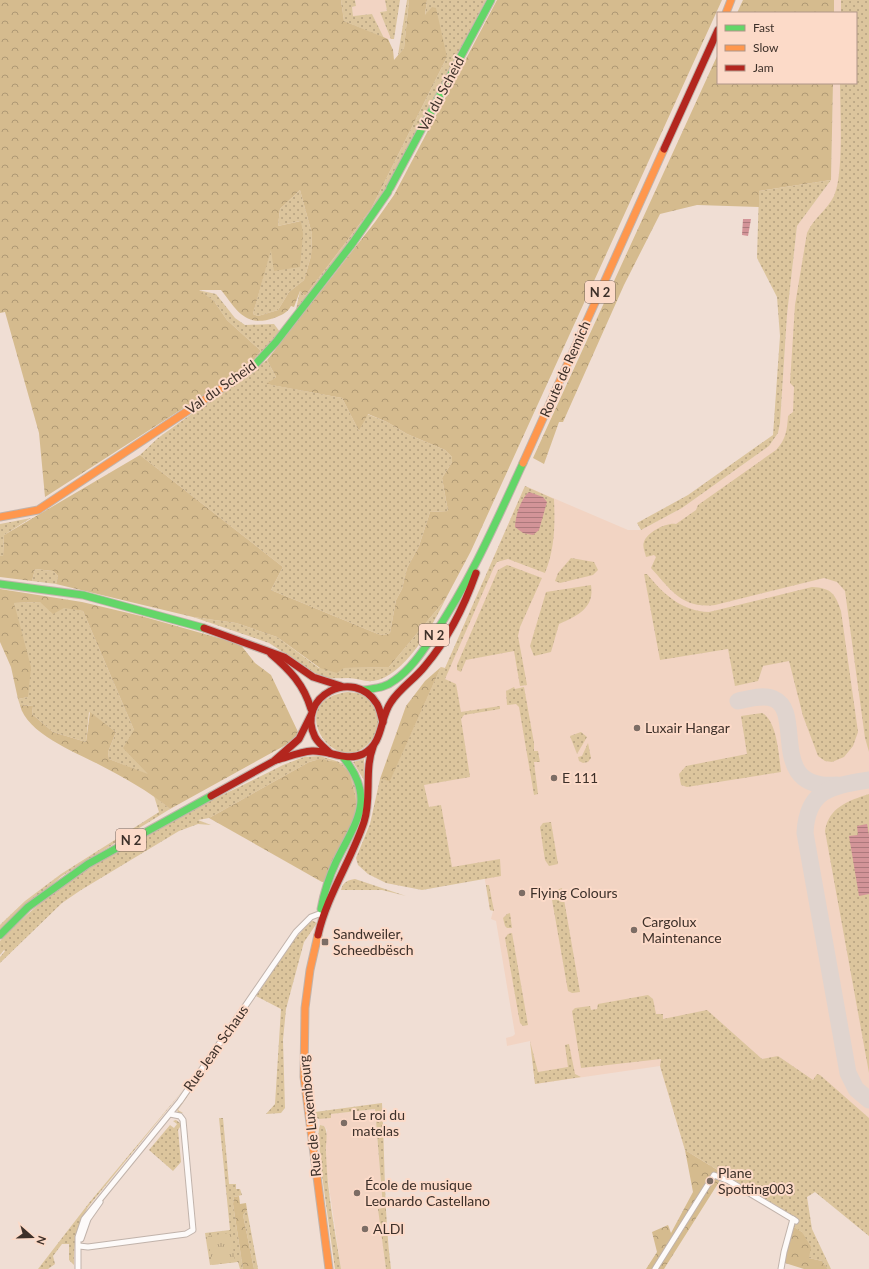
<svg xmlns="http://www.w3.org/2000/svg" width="869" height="1269" viewBox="0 0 869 1269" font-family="Lato,sans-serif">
<defs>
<pattern id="grass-dots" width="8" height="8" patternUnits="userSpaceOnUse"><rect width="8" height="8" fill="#dcc59d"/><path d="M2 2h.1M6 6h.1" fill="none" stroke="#b4a080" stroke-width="1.8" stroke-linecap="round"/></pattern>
<pattern id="forest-crowns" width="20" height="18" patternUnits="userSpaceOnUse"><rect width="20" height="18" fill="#d5bb8e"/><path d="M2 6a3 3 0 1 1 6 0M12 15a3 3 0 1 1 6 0" fill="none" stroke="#ae9874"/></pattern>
<pattern id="park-tufts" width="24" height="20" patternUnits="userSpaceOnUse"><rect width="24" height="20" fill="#dcc59d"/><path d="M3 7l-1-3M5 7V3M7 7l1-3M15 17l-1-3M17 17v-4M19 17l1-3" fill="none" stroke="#b4a080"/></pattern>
<pattern id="water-rules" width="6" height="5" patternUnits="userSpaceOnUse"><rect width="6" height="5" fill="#d39498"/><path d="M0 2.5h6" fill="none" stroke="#ac797c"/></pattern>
</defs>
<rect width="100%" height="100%" fill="#f0ded4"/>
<g fill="#f2d4c3">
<path d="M355 0H385L387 11 380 12 391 39 384 38 372 14 353 16 352 7 356 6Z"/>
<path d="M834 0H869V1232L813 1187 685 1150 660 1066 535 1084 530 1041 507 1046 506 1038 513 1036 515 1034 496 921 491 919 493 911 490 910 484 875 436 884 383 796 441 667 445 668 525 486 628 530H641L682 508 769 446 778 433 780 423 787 315 797 226 831 180 833 83H856V13H834Z"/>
<path d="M375 1109 383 1209 379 1210 386 1269H341L326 1166 325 1142 327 1130 324 1126 320 1125 319 1119 331 1118 330 1114Z"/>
</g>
<g fill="url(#grass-dots)">
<path d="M341 0H355L356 6 352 7 353 16 372 14 384 38 344 21Z"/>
<path d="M385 0H400L394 39H391L380 12 387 11Z"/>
<path d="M407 0H409L404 48 398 55Z"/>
<path d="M427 0H486L382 197 299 308 296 309 300 291 305 296 371 209 447 57 425 16Z"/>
<path d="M841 0H869V752L865 738 845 591 837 582 824 578 715 605C682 609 671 590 651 568L656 557 654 555 646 557C645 552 642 546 644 542 647 532 667 522 676 524L696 510 698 505 776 450C786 439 787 431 788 416L793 412 794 387 790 383 795 305 807 233C813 219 827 210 834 196 844 174 840 110 840 83H856V13H841Z"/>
<path d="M831 180 797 226 787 315 780 423 778 433 769 446 682 508 641 530 637 523 688 495 773 435 780 336 777 297 757 258 759 191Z"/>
<path d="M300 190 312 234 311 256 304 280 289 292 278 310 258 316 253 314 271 248 300 221 278 226 280 209Z"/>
<path d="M198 290 216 294 235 318 245 325 274 324 280 332 262 355 246 368 261 351 227 320 214 301Z"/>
<path d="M267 360 276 377 267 384 342 398 359 431 367 414 387 422 407 434 445 450 452 457V462L442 478 448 511 430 512 419 546 407 568 402 589 396 600 390 633 384 635 378 634 271 590 283 567 140 455 158 438Z"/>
<path d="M525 486 554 499C555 525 555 548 545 573L508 559 497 562 494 567 445 679 456 684 461 712 500 706V709L464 715 461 719 470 777 424 785 429 807 441 805 452 867 500 859 501 876 422 890 386 883 368 874 358 865 356 858 370 824 380 779 390 780 441 667 445 668Z"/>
<path d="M31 518 4 535 3 556H0V524Z"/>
<path d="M571 558 594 562 598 570 593 575 560 583 555 581 558 573Z"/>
<path d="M507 565 542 578 520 627 518 636 527 685 520 686 514 651 466 660 461 672 457 670V665L498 570Z"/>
<path d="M35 569 53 571 58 576 56 584 32 581Z"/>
<path d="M644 574H647C664 595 682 611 709 612L812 587C831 588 835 593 841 611L858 732 853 746 844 757 832 762 825 761 818 756 803 716 789 661 763 666 758 681 735 686 728 649 660 660Z"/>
<path d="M591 585C595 608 577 616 559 624L551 652 534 656 530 646 546 592Z"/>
<path d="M445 600C433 625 404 677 373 681 365 682 356 678 348 678 338 678 330 679 321 677L269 643 193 617 236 623 277 637 319 668 389 667Z"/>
<path d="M40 602 83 611 134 730 149 775 109 759 108 752 116 732 89 712 86 742 53 732 32 714 33 706 20 705 18 699 28 697 14 603Z"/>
<path d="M514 687 515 689 524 687 534 743V751H538L540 762H534L538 794 534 795 519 707 516 704 507 705 506 691Z"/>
<path d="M348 692 363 694 370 697C377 714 385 725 370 742 335 782 281 700 348 692Z"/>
<path d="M762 713C777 720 779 756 781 772L687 787 681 785 679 774 686 766 747 754 741 716Z"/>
<path d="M581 732 587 737 577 754 570 736Z"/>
<path d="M588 743 591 758 588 762 583 763 579 761 578 757 582 756Z"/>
<path d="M320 756C329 759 343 762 350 768 362 781 359 802 355 817L349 771C336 761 325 757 309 762L209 818 198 820 211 825 198 824 179 831 81 890 62 903 0 963V957L5 951 4 950 0 955V941C77 859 185 815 283 765L304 757Z"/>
<path d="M364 759V780L353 762Z"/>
<path d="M869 794V1073L825 831C829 807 848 801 869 794Z"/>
<path d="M154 796 170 809 62 876 0 930V925L4 921 25 901 61 874 159 812Z"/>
<path d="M551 822 558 864 549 866 545 860 540 827 543 823Z"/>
<path d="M355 879 406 896 382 890H341C343 882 348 880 355 879Z"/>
<path d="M486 885H489L494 911 490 910Z"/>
<path d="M562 888 580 992 572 993 568 991 551 894 553 891Z"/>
<path d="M510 913 512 928H507L505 926 503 918 507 914Z"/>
<path d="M311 920 317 923 304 942 286 1009 283 1040 285 1108 281 1113 266 1114 275 1104 281 1009 256 996 289 946Z"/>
<path d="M512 933 528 1025 523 1026 520 1023 505 938 508 934Z"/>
<path d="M648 995 653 999 656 1014H663V1019L707 1010 762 1059 778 1056 813 1080 817 1074 820 1075 869 1118V1236L815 1192 807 1197 812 1229 831 1269H828L822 1261 809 1258 802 1232 792 1226 793 1219 790 1214 685 1150 660 1066 661 1059 581 1068 572 1011 575 1008 590 1006 591 1010 597 1009 598 1004Z"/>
<path d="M238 1022 178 1110 183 1113H178L177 1109Z"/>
<path d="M530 1041 538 1072 568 1067 565 1045 569 1044 575 1074 581 1077 535 1084Z"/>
<path d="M189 1083 88 1207C78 1226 73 1243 74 1265L69 1260V1244H62L53 1256 55 1264 48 1269H38L89 1203Z"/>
<path d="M382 1103C385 1158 384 1214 391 1269H386L378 1209 383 1208 375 1109 331 1114V1118L319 1119 317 1118 315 1112Z"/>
<path d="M219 1118H223L229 1184H236V1189H240L242 1195 234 1197 233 1204 243 1269H240L238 1262 210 1265 205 1233 230 1230Z"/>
<path d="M176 1120 180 1123V1127L178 1130 181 1162 173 1171 149 1150 170 1125 174 1128 177 1124 173 1121Z"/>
<path d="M320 1125 324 1126C329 1133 325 1145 326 1153 327 1192 335 1231 341 1269H335L320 1161C321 1149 316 1137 320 1125Z"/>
<path d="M247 1210 258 1269H254L243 1215Z"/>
</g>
<g fill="url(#forest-crowns)" fill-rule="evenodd">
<path d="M0 0H341L344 21 388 39 393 50 394 60 404 48 409 0H427L425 15 432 7 436 8 447 57 371 209 305 296 300 291 294 307 291 306C287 313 282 315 274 318 245 328 237 310 221 290H199L214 301 227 320 261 351 246 368 45 497 39 433 5 312 0 313ZM300 190 312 234 311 256 304 280 289 292 278 310 258 316 253 314 271 250 274 271 300 267 303 234 301 221 278 226 280 209Z"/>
<path d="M497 0H722L471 551 445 600 389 667 344 668 337 673 320 668 277 637 236 623 193 617 56 584 58 576 53 571 35 569 32 581 0 577V556H3L4 535 140 455 283 567 271 590 378 634 384 635 390 633 396 600 402 589 407 568 419 546 430 512 448 511 442 478 452 462V457L445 450 407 434 387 422 368 414 359 431 342 398 266 384 276 377 267 360 375 222 394 195Z"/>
<path d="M743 0H834V13H737Z"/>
<path d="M718 54V83H833L831 180 759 191V207L697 205 660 214 624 285 563 422H559L544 464 533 458Z"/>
<path d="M0 589 82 602 141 616 240 644 255 663 271 675 299 734 293 741 170 809C149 791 123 777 98 764 75 752 26 733 20 705L33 706 32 714 53 732 86 742 90 712 116 732 108 752 109 759 148 774 123 748 134 730 83 611 64 608 53 614 40 602 14 603 31 667 28 697 18 699 11 667 0 642Z"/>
<path d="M441 667 390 781 380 779 406 706 425 681Z"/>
<path d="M320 759 337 762 349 771 356 801 355 817 326 882H322L209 818 309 762Z"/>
<path d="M685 1150 724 1174 664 1269H646L657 1252 652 1232 668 1225 671 1233 693 1192Z"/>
<path d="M239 1196 240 1204 246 1203 247 1210 243 1215 254 1269H243L233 1204 234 1197Z"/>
<path d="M794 1227 802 1232 811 1247 809 1258 822 1261 828 1269H804L785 1263 784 1258Z"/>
</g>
<path fill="url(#park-tufts)" d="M229 1233 231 1234 235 1262 212 1265 208 1236Z"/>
<g fill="url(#water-rules)">
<path d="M743 219H751L748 236 742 235Z"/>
<path d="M529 492 543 497 547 502 539 530 533 535 523 533 515 527C515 517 521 498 529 492Z"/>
<path d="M867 824 869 835V894L859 896 849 836 858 835 857 826Z"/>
</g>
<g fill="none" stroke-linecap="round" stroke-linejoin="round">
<g stroke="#e0d4ce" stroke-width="17">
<path d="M738 701C749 699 763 694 774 699 805 712 766 791 837 785"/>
<path d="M869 780C832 786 807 789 805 833L848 1073 856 1089 869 1100"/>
</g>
<g stroke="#c1b3ab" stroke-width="7">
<g id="street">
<path d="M81 1239 88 1219 100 1202"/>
<path d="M79 1246 88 1247 186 1234 193 1230 183 1120 180 1116 170 1114"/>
<path d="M78 1269V1237L84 1219 180 1101 296 932 311 917 319 914 322 916"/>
<path d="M655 1269 714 1175 729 1181 796 1221"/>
<path d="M781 1269 784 1252 793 1219"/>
</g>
</g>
<g stroke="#c1b3ab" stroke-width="9">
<g id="fast">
<path d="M390 188 491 0"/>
<path d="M222 388 251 369 276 342 352 244 388 192"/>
<path d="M0 584 83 595 204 628"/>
<path d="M364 690C376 688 385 688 395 680 411 669 422 652 433 636 470 582 496 522 523 463"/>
<path d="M321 909C324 893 329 877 336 862 356 821 377 799 343 757"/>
<path d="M0 935 28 907 88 864 211 796"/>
</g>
</g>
<g stroke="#c1b3ab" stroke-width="9">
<g id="slow">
<path d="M726 13 731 0"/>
<path d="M523 463 664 149"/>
<path d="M0 517 38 510 222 388"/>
<path d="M318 935 310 970 305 1008 304 1077 329 1269"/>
</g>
</g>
<g stroke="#c1b3ab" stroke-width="9">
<g id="jam">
<path d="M664 149 718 30"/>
<path d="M204 628 284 657 313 677 341 686"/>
<path d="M271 654C290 670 304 685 311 709"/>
<path d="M330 753C325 748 319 744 315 737 295 697 354 666 377 704 380 709 381 716 383 722"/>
<path d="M276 760C288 757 299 752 312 751 329 750 346 762 363 754 384 743 379 719 391 702 400 688 415 679 425 666 448 639 464 607 476 573"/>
<path d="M211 796 274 761 299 739 311 715"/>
<path d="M318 935C327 895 351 861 364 822 372 798 364 771 373 747"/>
</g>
</g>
<use href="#street" stroke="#fdfaf9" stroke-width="5"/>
<use href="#fast" stroke="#63d668" stroke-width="7"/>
<use href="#slow" stroke="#ff974d" stroke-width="7"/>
<use href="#jam" stroke="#b3261e" stroke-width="7"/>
</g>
<g fill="#7c6d65" stroke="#fcdac8" stroke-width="1.5">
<circle cx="637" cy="728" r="4"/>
<circle cx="554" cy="778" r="4"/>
<circle cx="522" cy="893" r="4"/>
<circle cx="634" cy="930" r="4"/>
<rect x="321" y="938" width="8" height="8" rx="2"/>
<circle cx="344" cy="1123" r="4"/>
<circle cx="710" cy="1181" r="4"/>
<circle cx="357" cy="1193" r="4"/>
<circle cx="365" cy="1229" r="4"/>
</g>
<g text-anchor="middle" stroke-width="4" stroke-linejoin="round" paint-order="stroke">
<g fill="#fcdac8" stroke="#766359" stroke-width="1">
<rect x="585" y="281" width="30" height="22" rx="3"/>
<rect x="419" y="624" width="30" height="22" rx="3"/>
<rect x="116" y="829" width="30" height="22" rx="3"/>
</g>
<g font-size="13" font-weight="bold" fill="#3d3029">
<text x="600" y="297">N 2</text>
<text x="434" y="640">N 2</text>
<text x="131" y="845">N 2</text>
</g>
<g font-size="14" fill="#3d3029" stroke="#fcdac8">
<text transform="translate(441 94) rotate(-62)" y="5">Val du Scheid</text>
<text transform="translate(565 369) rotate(-66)" y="5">Route de Remich</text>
<text transform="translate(221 387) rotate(-35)" y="5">Val du Scheid</text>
<text transform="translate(216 1048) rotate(-55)" y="5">Rue Jean Schaus</text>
<text transform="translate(310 1116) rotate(-96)" y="5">Rue de Luxembourg</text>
</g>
<g font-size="14" fill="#3d3029" stroke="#fcdac8" text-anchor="start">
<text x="645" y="733">Luxair Hangar</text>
<text x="562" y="783">E 111</text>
<text x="530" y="898">Flying Colours</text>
<text x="642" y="927">Cargolux<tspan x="642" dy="16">Maintenance</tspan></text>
<text x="333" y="939">Sandweiler,<tspan x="333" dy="16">Scheedbësch</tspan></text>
<text x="352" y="1120">Le roi du<tspan x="352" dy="16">matelas</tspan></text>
<text x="718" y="1178">Plane<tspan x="718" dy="16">Spotting003</tspan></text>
<text x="365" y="1190">École de musique<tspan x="365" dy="16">Leonardo Castellano</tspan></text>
<text x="373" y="1234">ALDI</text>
</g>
</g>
<rect x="717" y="12" width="140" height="72" fill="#fcdac8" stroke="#b09688"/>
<rect x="725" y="25" width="20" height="6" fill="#63d668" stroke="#b09688"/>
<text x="753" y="32" font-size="12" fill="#3d3029">Fast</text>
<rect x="725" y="45" width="20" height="6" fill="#ff974d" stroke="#b09688"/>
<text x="753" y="52" font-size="12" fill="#3d3029">Slow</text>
<rect x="725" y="65" width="20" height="6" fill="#b3261e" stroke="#b09688"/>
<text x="753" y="72" font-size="12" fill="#3d3029">Jam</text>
<g transform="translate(32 1237) rotate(110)" stroke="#fcdac8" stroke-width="3" paint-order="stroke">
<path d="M0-3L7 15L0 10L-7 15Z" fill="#3d3029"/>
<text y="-6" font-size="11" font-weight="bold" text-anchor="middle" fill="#3d3029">N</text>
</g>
</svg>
